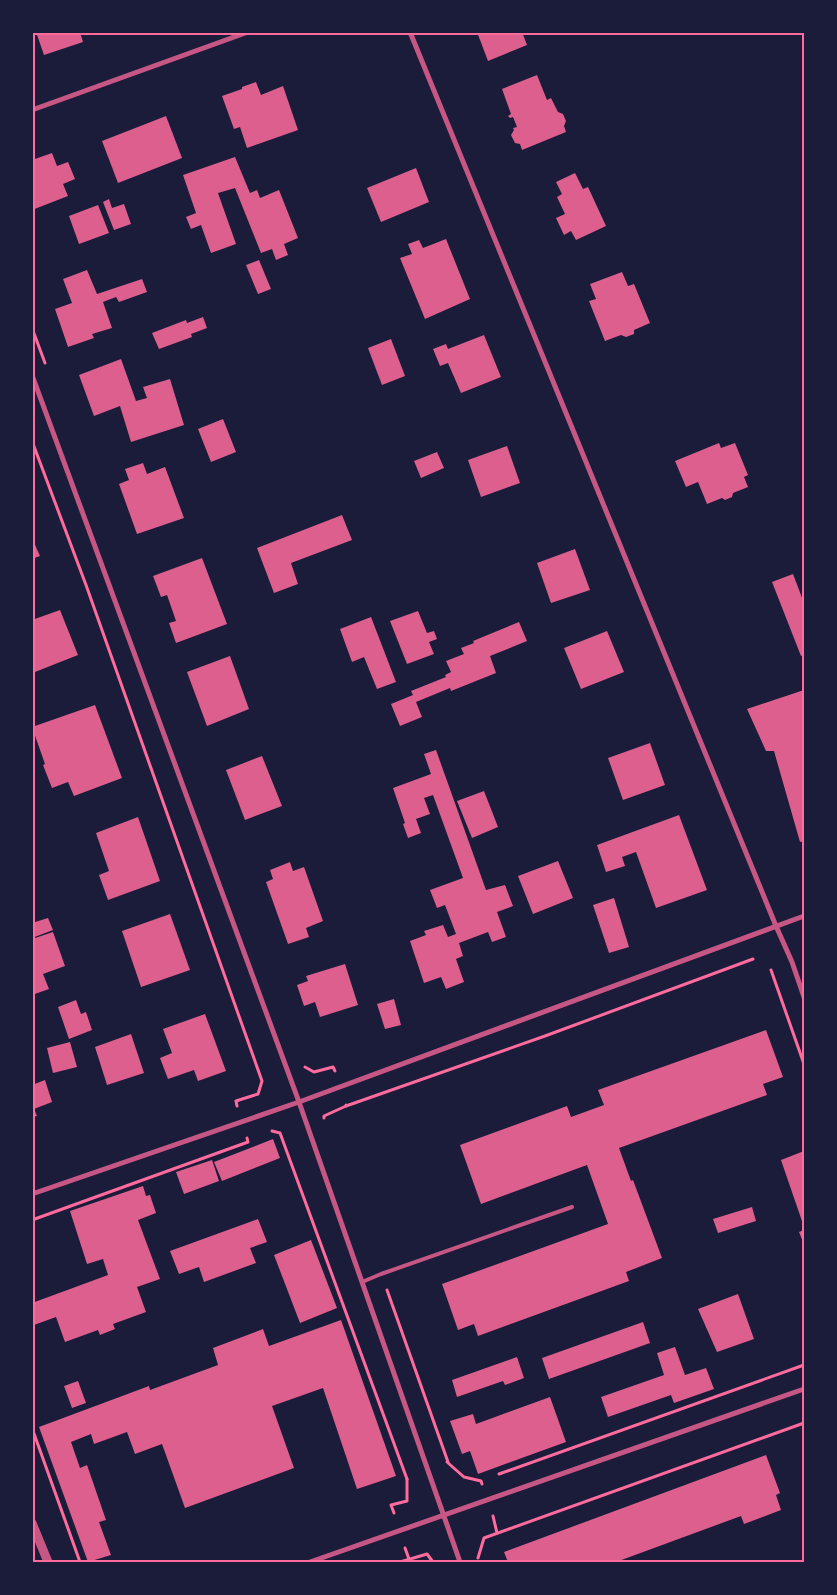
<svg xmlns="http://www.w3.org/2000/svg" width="837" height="1595" viewBox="0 0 837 1595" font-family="Ubuntu,sans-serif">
<rect width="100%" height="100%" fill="#1b1b3a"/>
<g fill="#dd5f8e">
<path d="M36 32H80L83 42 44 55Z"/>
<path d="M477 32H522L527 45 488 61Z"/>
<path d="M537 75 547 100 551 98 558 112 563 114 566 121 564 126 566 132 522 150 520 144 515 143 511 135 514 130 513 128 517 127 513 117 510 118 508 116 511 114 502 89Z"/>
<path d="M256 82 261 95 283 86 298 130 247 148 240 127 234 129 222 96 242 89V87Z"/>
<path d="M166 116 182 158 118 183 102 141Z"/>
<path d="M52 153 57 166 68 162 75 179 63 184 68 196 32 210V160Z"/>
<path d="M235 157 250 193 257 190 260 198 279 190 298 238 284 244 288 255 276 260 272 249 261 253 235 188 218 193 236 244 211 253 201 225 191 229 186 217 196 213 183 175Z"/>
<path d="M416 168 429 202 381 222 367 188Z"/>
<path d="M575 173 583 189 588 187 606 226 576 240 571 231 564 235 556 218 565 214 557 197 562 194 556 182Z"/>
<path d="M109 199 112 208 124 204 131 224 114 230 103 202Z"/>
<path d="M98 205 109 233 79 244 69 216Z"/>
<path d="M446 239 470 299 425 319 400 258 412 254 408 244 419 240 423 248Z"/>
<path d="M259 260 271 289 258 294 246 265Z"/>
<path d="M87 270 97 294 142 279 147 292 119 302 116 297 103 302 112 328 92 334 94 338 68 347 55 309 72 303 63 279Z"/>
<path d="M622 272 628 286 634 284 650 323 634 330V334L626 337 621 335 605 341 589 301 596 299 590 284Z"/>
<path d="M203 317 207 328 191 334 192 337 159 349 152 333 186 320 187 323Z"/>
<path d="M484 335 501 377 461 393 448 363 440 366 433 349 446 344 448 349Z"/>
<path d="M391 339 405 376 382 385 368 348Z"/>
<path d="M121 359 136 401 147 398 143 387 170 379 184 425 131 442 120 406 94 416 79 375Z"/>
<path d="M223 419 236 452 211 462 198 429Z"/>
<path d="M719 443 721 448 735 443 748 475 744 477 748 487 733 493 732 497 725 500 722 498 707 504 698 482 686 487 675 461Z"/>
<path d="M507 446 520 483 481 497 468 460Z"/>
<path d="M437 452 444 468 421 478 414 461Z"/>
<path d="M143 463 147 474 165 467 184 518 137 534 119 484 129 480 125 469Z"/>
<path d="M342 515 352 540 291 563 298 584 274 593 257 548Z"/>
<path d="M32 538 40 556 32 559Z"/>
<path d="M575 549 590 590 551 603 537 563Z"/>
<path d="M202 558 227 624 176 643 169 623 176 621 167 595 161 597 153 576Z"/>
<path d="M793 574 804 603V655L801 656 772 582Z"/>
<path d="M60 610 78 655 35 672 32 666V620Z"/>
<path d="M418 611 427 633 434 631 437 639 429 642 434 654 407 664 390 621Z"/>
<path d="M371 617 396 682 377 689 364 657 352 662 340 629Z"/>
<path d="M519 622 527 641 490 656 496 673 451 691 450 688 416 702 422 717 400 726 391 704 413 695 411 691 446 677 445 675 451 672 446 661 464 654 461 648 474 643 473 641Z"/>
<path d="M607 631 624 672 581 689 564 648Z"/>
<path d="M230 656 249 709 207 726 187 672Z"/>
<path d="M804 690V841L800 842 774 751H766L747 709Z"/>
<path d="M95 705 122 778 74 796 68 782 52 788 43 765 45 764 32 727Z"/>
<path d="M650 743 665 785 623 800 608 758Z"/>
<path d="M436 750 486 890 505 885 513 906 497 912 506 937 492 942 488 932 459 943 463 956 456 959 464 982 446 989 441 977 424 983 410 941 426 935 424 931 443 925 448 937 456 934 445 905 437 908 430 890 463 878 433 795 424 798 430 814 416 819 421 833 408 838 403 824 405 823 393 788 431 774 424 754Z"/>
<path d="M262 756 282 806 245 820 226 770Z"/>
<path d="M484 791 498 827 472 838 457 801Z"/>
<path d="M679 815 707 890 656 908 636 852 622 857 625 866 606 872 597 845Z"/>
<path d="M138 817 160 881 108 900 99 875 109 871 96 833Z"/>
<path d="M558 861 573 898 533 914 518 876Z"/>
<path d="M290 862 293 871 304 867 323 921 306 928 309 937 288 944 266 882 273 879 270 870Z"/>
<path d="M614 898 629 947 609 953 593 905Z"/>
<path d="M170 914 190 970 141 987 122 931Z"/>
<path d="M48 918 53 930 32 938V923Z"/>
<path d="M53 932 65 966 43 974 49 989 32 995V939Z"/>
<path d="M345 964 358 1005 320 1017 315 1002 304 1006 297 985 308 981 306 976Z"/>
<path d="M394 999 401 1025 385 1029 377 1004Z"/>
<path d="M76 1000 81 1014 86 1012 92 1030 69 1039 58 1007Z"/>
<path d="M205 1014 226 1071 198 1081 194 1070 168 1079 160 1058 172 1053 163 1029Z"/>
<path d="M766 1030 783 1077 763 1084 767 1095 619 1148 631 1181 633 1180 662 1258 626 1272 629 1281 478 1336 474 1324 458 1330 442 1284 608 1224 587 1165 481 1204 460 1145 567 1106 571 1117 604 1105 598 1090Z"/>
<path d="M131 1034 144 1073 107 1085 95 1047Z"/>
<path d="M70 1042 77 1067 53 1073 47 1048Z"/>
<path d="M45 1080 52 1102 34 1109 37 1116 32 1117V1085Z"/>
<path d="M273 1139 280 1158 222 1181 214 1162Z"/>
<path d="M804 1151V1227L781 1160Z"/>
<path d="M212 1160 219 1181 184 1194 176 1172Z"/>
<path d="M143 1186 146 1196 150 1195 156 1213 138 1220 160 1279 137 1287 146 1312 113 1324 115 1329 100 1335 98 1330 65 1342 56 1317 34 1325 32 1303 108 1275 103 1259 87 1264 70 1211Z"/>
<path d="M752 1207 756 1221 718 1233 713 1219Z"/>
<path d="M258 1219 267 1242 250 1248 256 1263 204 1282 199 1267 179 1274 170 1251Z"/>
<path d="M804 1230V1242H803L799 1232Z"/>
<path d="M311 1240 337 1308 300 1323 274 1255Z"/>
<path d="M738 1294 754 1339 717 1352 698 1309Z"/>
<path d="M341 1320 396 1476 357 1489 323 1388 272 1406 294 1468 185 1508 162 1444 135 1454 127 1432 94 1444 91 1434 71 1442 80 1468 87 1465 106 1520 99 1522 111 1555 88 1562 39 1427 149 1386 150 1390 218 1365 213 1348 263 1329 269 1346Z"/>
<path d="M643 1322 650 1343 549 1379 542 1358Z"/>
<path d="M675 1347 685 1375 706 1368 714 1389 674 1403 671 1395 608 1417 601 1397 664 1375 657 1353Z"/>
<path d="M517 1357 524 1378 505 1385 503 1381 457 1397 452 1380Z"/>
<path d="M78 1381 86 1403 72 1408 64 1386Z"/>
<path d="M550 1397 566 1442 478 1474 470 1451 462 1454 450 1421 473 1414 476 1424Z"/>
<path d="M766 1455 780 1493 776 1495 781 1510 744 1524 741 1516 616 1562H508L504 1552Z"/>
</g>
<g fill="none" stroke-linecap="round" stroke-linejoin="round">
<g stroke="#ff6b9d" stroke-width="3">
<path d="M32 328 45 363"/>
<path d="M32 441 86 585 262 1081 258 1094 236 1101 237 1106"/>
<path d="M771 970 804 1064"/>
<path d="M305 1067 314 1072 333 1067 335 1071"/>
<path d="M346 1105V1106L545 1036 753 959"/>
<path d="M324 1118V1116L346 1106"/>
<path d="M272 1131 280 1133 407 1479"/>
<path d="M32 1220 248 1142 247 1138"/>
<path d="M387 1290 448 1462"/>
<path d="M32 1428 80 1562"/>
<path d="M447 1462 464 1477 481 1481 482 1484"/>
<path d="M499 1474 804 1365"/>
<path d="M394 1513 391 1505 407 1501V1479"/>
<path d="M493 1516 497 1533"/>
<path d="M405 1548 409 1559"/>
<path d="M478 1558 484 1538 804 1423"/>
<path d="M400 1562 427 1554 433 1562"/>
</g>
<path stroke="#c65784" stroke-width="4" d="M362 1282 381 1274 572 1207"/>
<g stroke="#c65784" stroke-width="5">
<path d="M410 32 776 926 792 962 804 997"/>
<path d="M32 110 248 32"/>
<path d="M32 375 299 1102 460 1562"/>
<path d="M32 1194 299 1102 804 916"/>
<path d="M310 1562 804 1389"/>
</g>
<path stroke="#c65784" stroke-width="9" d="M32 1523 48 1562"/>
</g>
<rect width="837" height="1595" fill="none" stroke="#1b1b3a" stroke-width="68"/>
<rect x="34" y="34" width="769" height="1527" fill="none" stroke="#ff6b9d" stroke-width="2"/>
</svg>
